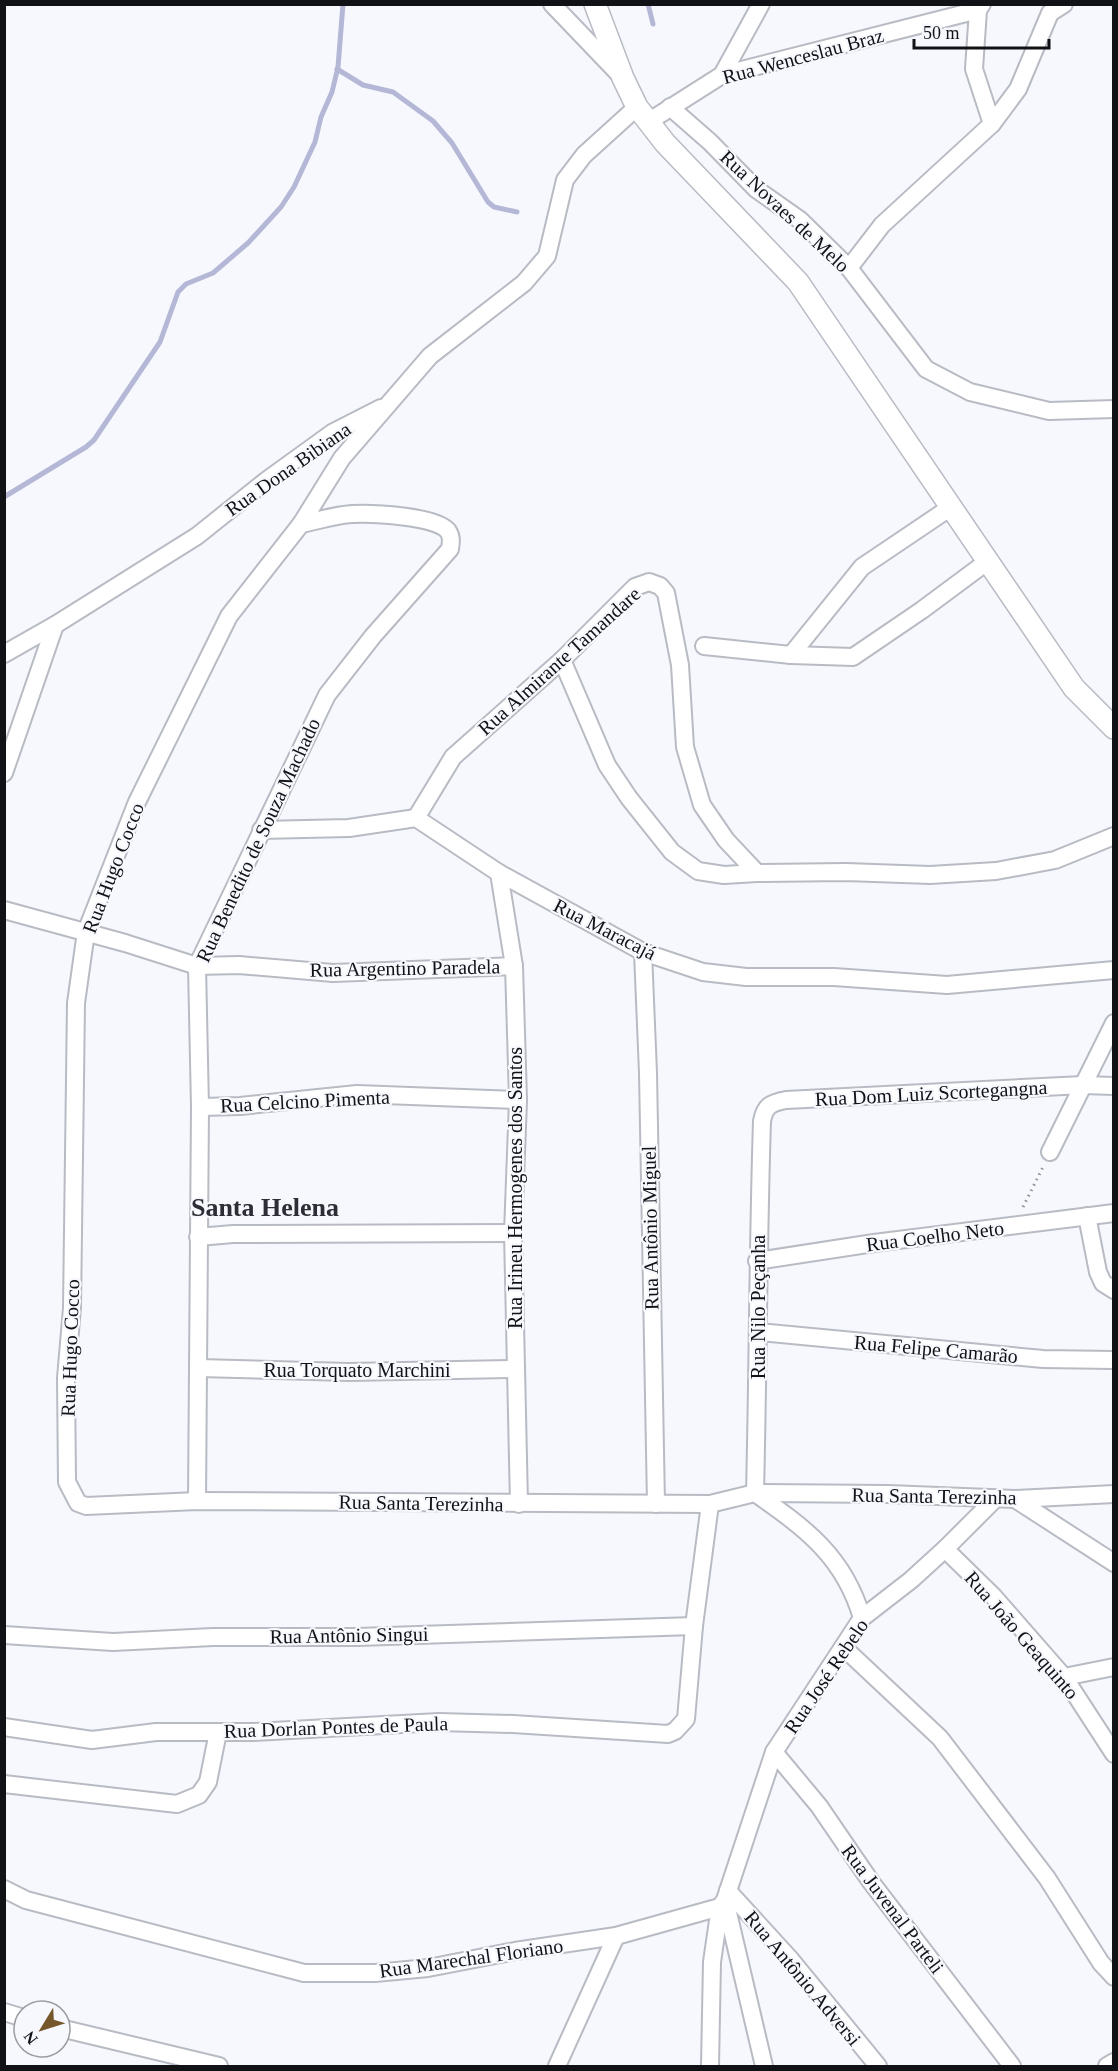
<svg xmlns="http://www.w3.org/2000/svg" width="1118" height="2071" viewBox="0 0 1118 2071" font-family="Georgia,serif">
<rect width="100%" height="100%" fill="#f7f8fe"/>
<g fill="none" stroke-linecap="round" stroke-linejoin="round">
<g stroke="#b4b7d5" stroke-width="5">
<path d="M648 4 653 24"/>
<path d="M337 69 363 85 393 92 433 121 452 143 488 202 494 207 517 212"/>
<path d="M4 497 86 447 94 440 160 342 178 292 186 284 213 273 248 243 281 207 294 187 315 142 321 117 332 92 338 67 343 4"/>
</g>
<g stroke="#b9bbc4" stroke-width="20">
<g id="minor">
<path d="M552 4 620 75"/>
<path d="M982 4 978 10 974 69 992 124"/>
<path d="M722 75 761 4"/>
<path d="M637 107 584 155 565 180 547 256 524 283 430 356 342 458 301 524 229 616 137 802 86 932 76 1003 72 1308 66 1378 67 1482 78 1503 86 1506 197 1501 710 1504 755 1493 888 1494 1015 1499 1114 1494"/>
<path d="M670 107 710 142 756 189 800 220 849 268 926 369 970 392 1049 411 1114 409"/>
<path d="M648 122 722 75 978 10"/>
<path d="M849 268 882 225 992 124 1018 89 1050 13 1064 4"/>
<path d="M704 646 791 655 862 567 951 507"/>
<path d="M4 654 55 625 197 536 267 480 332 433 381 408"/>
<path d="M791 655 853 657 922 610 988 561"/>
<path d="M562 660 607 765 629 798 672 852 698 871 724 875 757 873 846 872 930 875 996 871 1055 860 1114 836"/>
<path d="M4 773 55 625"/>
<path d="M416 818 453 757 562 660 635 587 649 582 660 586 666 593 680 665 685 747 702 805 726 840 757 873"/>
<path d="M261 830 349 828 416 818 499 873 643 952 703 972 746 977H834L947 985 1114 970"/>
<path d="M499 873 514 966 518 1100 513 1233 519 1504"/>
<path d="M4 910 125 943 197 966 239 965 333 973 514 966"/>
<path d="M643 952 648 1073 656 1504"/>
<path d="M200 1107 240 1106 357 1094 518 1100"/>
<path d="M1050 1152 1114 1023"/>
<path d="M1087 1216 1098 1272 1103 1283 1114 1290"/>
<path d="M198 1237 233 1234 513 1233"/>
<path d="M757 1261 874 1243 1114 1213"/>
<path d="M759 1332 1043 1359 1114 1360"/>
<path d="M199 1368 349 1372 515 1369"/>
<path d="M755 1493C758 1369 758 1245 762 1121 765 1106 770 1103 786 1100L1083 1085 1114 1086"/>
<path d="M755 1493C805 1528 844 1556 862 1618"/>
<path d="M1015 1499 1114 1563"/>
<path d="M197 1501 200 1107 197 966 327 695 373 636 450 549C451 542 452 537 448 531 436 516 372 513 352 514 335 515 317 521 301 524"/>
<path d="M945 1549 994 1597 1064 1677 1114 1754"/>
<path d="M4 1635 113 1642 213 1637H357L694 1626"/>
<path d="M843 1647 940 1738 1047 1878 1101 1963 1114 1977"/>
<path d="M1064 1677 1114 1667"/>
<path d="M4 1727 92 1740 156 1732H253L439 1722 513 1724 668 1734 675 1731 686 1719 694 1626 710 1504"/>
<path d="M774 1752 819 1806 871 1882 1012 2066"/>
<path d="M4 1784 177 1804 199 1795 208 1782 218 1732"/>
<path d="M4 1889 26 1900 304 1973H375L428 1968 515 1951 616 1936 720 1907 725 1900 774 1752 843 1647 862 1618 911 1580 945 1549 996 1498"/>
<path d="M728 1891 791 1960 878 2066"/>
<path d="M725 1900 764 2066"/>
<path d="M4 2012 24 2018"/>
<path d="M60 2028 219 2066"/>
<path d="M557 2066 616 1936"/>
<path d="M710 2066 712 1962 720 1907"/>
<path d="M1107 2066 1114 2062"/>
</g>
</g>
<g stroke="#b9bbc4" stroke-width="24">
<path id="tertiary" d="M595 4 623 78 637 107 665 143 798 282 1074 688 1114 728"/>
</g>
<path stroke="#8e8f94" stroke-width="3" stroke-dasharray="1.5 4.5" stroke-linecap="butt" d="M1023 1207 1043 1167"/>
<use href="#minor" stroke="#fff" stroke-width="16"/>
<use href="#tertiary" stroke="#fff" stroke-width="21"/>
</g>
<g text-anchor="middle" stroke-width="4.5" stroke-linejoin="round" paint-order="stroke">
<g font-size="20" fill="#111215" stroke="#f7f8fe">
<text transform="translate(803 56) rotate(-15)" y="7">Rua Wenceslau Braz</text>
<text transform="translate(785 211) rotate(43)" y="7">Rua Novaes de Melo</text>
<text transform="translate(288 469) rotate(-35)" y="7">Rua Dona Bibiana</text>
<text transform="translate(559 661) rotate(-42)" y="7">Rua Almirante Tamandare</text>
<text transform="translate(258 840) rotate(-65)" y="7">Rua Benedito de Souza Machado</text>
<text transform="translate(113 868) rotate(-69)" y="7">Rua Hugo Cocco</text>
<text transform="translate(605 929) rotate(27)" y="7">Rua Maracajá</text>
<text transform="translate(405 968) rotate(-1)" y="7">Rua Argentino Paradela</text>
<text transform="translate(931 1093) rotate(-3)" y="7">Rua Dom Luiz Scortegangna</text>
<text transform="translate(305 1101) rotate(-3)" y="7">Rua Celcino Pimenta</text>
<text transform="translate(515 1188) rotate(-90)" y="7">Rua Irineu Hermogenes dos Santos</text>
<text transform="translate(650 1228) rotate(-91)" y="7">Rua Antônio Miguel</text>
<text transform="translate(935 1236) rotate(-7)" y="7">Rua Coelho Neto</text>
<text transform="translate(758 1307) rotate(-90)" y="7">Rua Nilo Peçanha</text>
<text transform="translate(70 1348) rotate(-88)" y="7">Rua Hugo Cocco</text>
<text transform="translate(936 1349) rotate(5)" y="7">Rua Felipe Camarão</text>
<text x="357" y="1377">Rua Torquato Marchini</text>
<text transform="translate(934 1496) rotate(1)" y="7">Rua Santa Terezinha</text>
<text transform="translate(421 1503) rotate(1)" y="7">Rua Santa Terezinha</text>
<text transform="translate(349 1635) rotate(-1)" y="7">Rua Antônio Singui</text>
<text transform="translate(1022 1635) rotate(49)" y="7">Rua João Geaquinto</text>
<text transform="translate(826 1676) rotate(-56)" y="7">Rua José Rebelo</text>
<text transform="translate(336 1727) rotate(-2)" y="7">Rua Dorlan Pontes de Paula</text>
<text transform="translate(893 1909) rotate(53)" y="7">Rua Juvenal Parteli</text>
<text transform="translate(471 1958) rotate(-8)" y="7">Rua Marechal Floriano</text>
<text transform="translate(803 1978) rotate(50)" y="7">Rua Antônio Adversi</text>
</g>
<g font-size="26" font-weight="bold" fill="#2c2d35" stroke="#f7f8fe">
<text x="265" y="1216">Santa Helena</text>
</g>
</g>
<rect width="1118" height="2071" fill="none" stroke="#111215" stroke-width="12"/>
<g transform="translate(42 2029) rotate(232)"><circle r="28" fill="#f7f8fe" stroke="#9b9ca1" stroke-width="1.5"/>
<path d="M0-4.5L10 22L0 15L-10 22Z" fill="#76572c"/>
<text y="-9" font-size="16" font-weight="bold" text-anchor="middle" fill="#111215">N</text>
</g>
<path d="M914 39v9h135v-9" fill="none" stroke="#111215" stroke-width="3"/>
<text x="923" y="39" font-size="18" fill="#111215" stroke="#f7f8fe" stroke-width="4.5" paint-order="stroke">50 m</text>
</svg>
